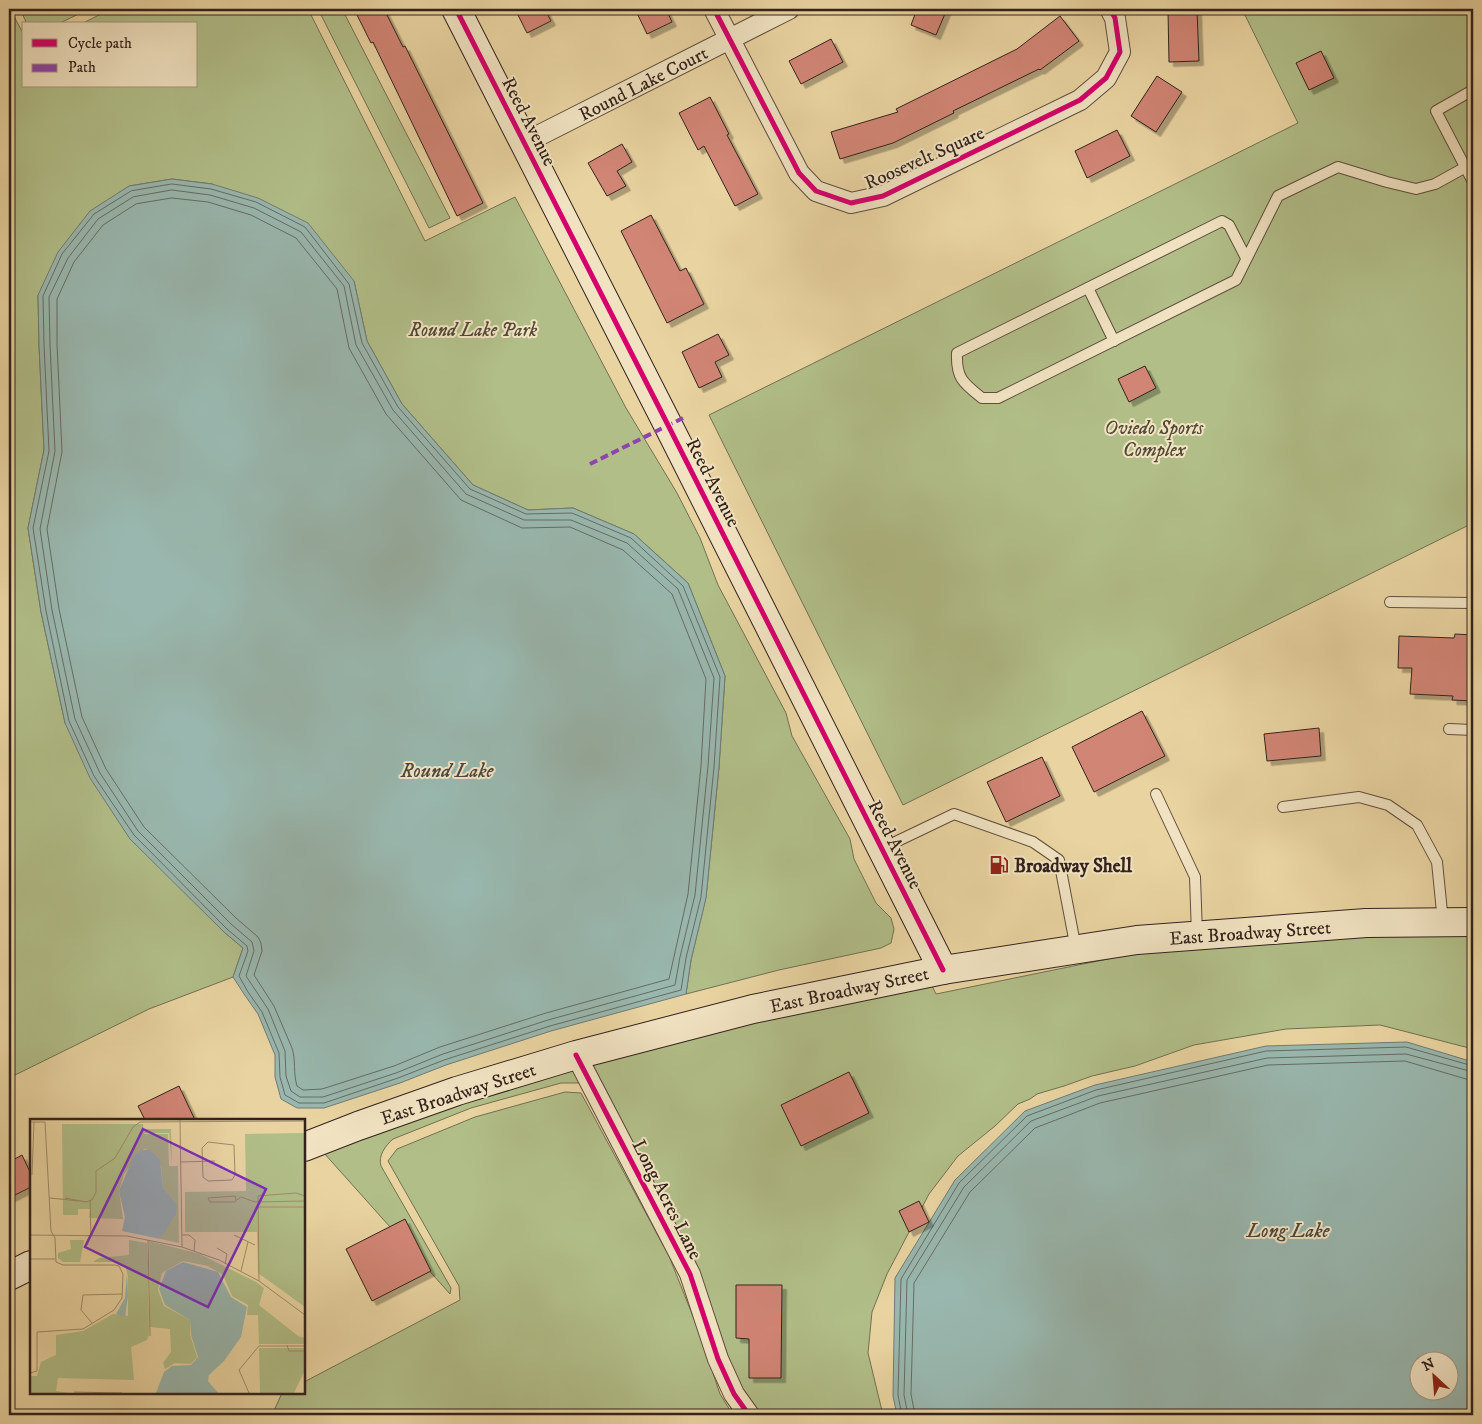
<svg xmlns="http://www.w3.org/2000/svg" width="1482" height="1424" viewBox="0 0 1482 1424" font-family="'IM FELL DW Pica',serif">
<defs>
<filter id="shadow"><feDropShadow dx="4.5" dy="4.5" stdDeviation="0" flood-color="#0004"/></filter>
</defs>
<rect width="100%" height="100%" fill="#e9d4a1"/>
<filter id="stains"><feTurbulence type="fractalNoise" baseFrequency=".004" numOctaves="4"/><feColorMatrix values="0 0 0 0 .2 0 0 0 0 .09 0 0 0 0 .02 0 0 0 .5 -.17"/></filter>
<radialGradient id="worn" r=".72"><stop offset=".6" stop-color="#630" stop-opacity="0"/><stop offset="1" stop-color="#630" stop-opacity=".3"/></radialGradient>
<g fill="#b1be88" stroke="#727052">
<path d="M9 9H10L24 35V86H196V24H81L111 9H308L425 241 515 197 626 408 677 493 700 538 718 585 786 713 792 736 850 839 854 859 876 903 891 918 894 929 891 943 881 948 779 970 686 994 691 960 706 897 719 767 725 676 688 583 634 534 573 508 528 510 473 485 402 404 367 341 354 281 212 184 172 179 129 186 38 295 39 345 44 450 28 528 41 612 65 723 224 932 243 948 233 977 149 1009 9 1078Z"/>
<path d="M20 9H89L58 24H27Z"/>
<path d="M318 9H342L450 218 429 228Z"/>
<path d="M1242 9H1473V523L903 805 709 415 1298 123Z"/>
<path d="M1473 934V1049L1380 1025 1286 1029 1194 1045 1135 1066 1092 1076 1064 1086 1037 1094 1030 1099 1018 1104 995 1126 958 1156 929 1194 887 1274 872 1312 868 1353 883 1415H761L743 1389 728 1356 699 1270 592 1063 756 1020 931 984 936 994 1147 951 1367 935Z"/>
<path d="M572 1069 580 1083H561L471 1108 393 1139C385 1146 378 1156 381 1166L451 1288 450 1294 323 1152 461 1102Z"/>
<path d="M565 1092 581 1093 669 1256 700 1334 720 1394 733 1415H272L282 1393H304V1382L460 1300 459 1286 388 1161 397 1149 475 1117Z"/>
</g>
<g fill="#99b7ae" stroke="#707b74" fill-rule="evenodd">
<path d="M172 179 212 184 258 198 308 223 354 281 367 341 402 404 473 485 528 510 573 508 634 534 688 583 725 676 719 767 706 898 691 960 686 994 551 1031 446 1065 400 1083 324 1108H297L281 1099 275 1077V1055L258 1014 244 994 233 977 243 948 224 932 130 839 90 778 65 723 41 612 28 528 44 450 39 345 38 295 58 252 90 211 129 186Z"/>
<path d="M1407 1042 1473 1062V1415H897L893 1396 895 1278 955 1180 1025 1111 1095 1085 1266 1046ZM1420 1362H1450V1392H1420Z"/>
</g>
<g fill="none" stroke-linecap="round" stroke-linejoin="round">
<g stroke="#666c65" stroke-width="1">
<path d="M172 184 211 189 256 202 305 227 349 284 362 343 398 407 470 489 526 514 572 513 631 538 683 586 720 677 714 767 701 897 686 958 681 990 550 1026 444 1060 398 1078 324 1103H299L285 1095 280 1077 279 1053 262 1012 248 992 239 976 248 951 247 946 227 929 134 835 94 776 69 721 46 611 33 528 49 451 44 345 43 296 62 254 94 214 131 191Z"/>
<path d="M172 190 210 195 254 208 301 232 344 286 356 345 393 410 466 494 524 520H571L627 543 678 589 714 678 708 766 695 895 680 957 675 985 548 1020 443 1054 396 1073 323 1097H300L291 1091 286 1076 285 1051 268 1009 246 976 254 951 252 942 231 924 138 831 100 773 75 719 52 610 40 529 55 451 50 345 49 297 68 258 98 219 133 197Z"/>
<path d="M172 198 208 202 251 215 296 238 337 289 349 348 386 414 461 500 522 528 570 527 623 550 672 594 706 679 701 766 688 894 669 979 546 1013 440 1047 394 1066 322 1089 303 1090 297 1086C293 1073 296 1060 292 1048L274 1006 254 975 262 951 261 943 258 937 236 918 144 827 106 769 82 717 59 609 47 529 62 452 57 344V299L74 262 103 225 136 204Z"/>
<path d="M902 1415 898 1395 901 1279 959 1183 1027 1116 1096 1090 1266 1051 1406 1047 1473 1066"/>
<path d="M908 1415 904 1395 907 1280 964 1187 1031 1121 1098 1096 1267 1058 1406 1054 1473 1072"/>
<path d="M915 1415 911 1394 914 1283 970 1192 1035 1128 1100 1103 1268 1065 1405 1061 1466 1079 1473 1080"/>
</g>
</g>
<g fill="#d18574" stroke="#33221c" filter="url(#shadow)">
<path d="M354 9H384L403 47 405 46 483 203 457 216 373 42 371 43Z"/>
<path d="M515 9H545L551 21 527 33Z"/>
<path d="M635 9H666L672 22 647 34Z"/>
<path d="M917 9H947L936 35 911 25Z"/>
<path d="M1197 10 1199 61 1169 62 1168 11Z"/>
<path d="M1060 16 1079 41 1040 70 1039 69 953 111 954 113 893 143 840 159 831 132 898 112 896 109 1017 49Z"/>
<path d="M831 39 843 62 801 84 789 61Z"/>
<path d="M1321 51 1334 78 1309 90 1296 63Z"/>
<path d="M1157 76 1182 92 1156 132 1131 116Z"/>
<path d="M710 97 729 134 727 135 758 194 735 206 704 146 698 150 679 113Z"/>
<path d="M1117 130 1130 156 1087 178 1075 151Z"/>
<path d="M622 144 632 162 617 171 626 186 607 196 588 163Z"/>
<path d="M651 215 680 271 686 268 704 304 667 323 621 231Z"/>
<path d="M718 334 729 355 715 362 722 377 699 388 682 352Z"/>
<path d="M1145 366 1156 388 1129 402 1118 379Z"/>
<path d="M1455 634 1473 635V701L1452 700 1453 696 1410 694 1412 668H1398L1399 636 1454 638Z"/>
<path d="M1142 711 1165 756 1094 792 1072 747Z"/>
<path d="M1319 728 1321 756 1267 761 1264 734Z"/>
<path d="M1042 757 1060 796 1006 822 987 782Z"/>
<path d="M849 1072 869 1113 801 1146 781 1105Z"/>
<path d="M179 1086 195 1120H145L138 1106Z"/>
<path d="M22 1155 31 1174V1187L9 1198V1162Z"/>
<path d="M919 1201 929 1222 909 1232 899 1211Z"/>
<path d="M405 1219 431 1271 372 1301 346 1249Z"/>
<path d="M736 1285H782L781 1378H749V1339L736 1338Z"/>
</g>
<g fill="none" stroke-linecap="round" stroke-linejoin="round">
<g stroke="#604e3d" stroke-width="12">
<g id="lane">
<path d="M1473 90 1436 111 1473 182"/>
<path d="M1246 258 1229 225 1222 221 957 353C956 378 963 383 982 398H998L1236 280 1278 196 1338 167 1387 182 1416 189 1435 184 1473 163"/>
<path d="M1088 288 1114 341"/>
<path d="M1390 602 1473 603"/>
<path d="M1449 729 1473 730"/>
<path d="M1156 794 1195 877 1197 935"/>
<path d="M1283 807 1359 797 1388 805 1417 825 1437 862 1443 922"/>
<path d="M883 848 954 814 1033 842 1059 860 1076 949"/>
</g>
</g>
<g stroke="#604e3d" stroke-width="22">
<g id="street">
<path d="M714 9 799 173 816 191 851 203 883 196 1080 100 1106 78 1120 52 1115 18 1110 9"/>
<path d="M524 143 789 9"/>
<path d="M576 1055 690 1274 718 1359 734 1394 749 1415"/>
</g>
</g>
<g stroke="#33221c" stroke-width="30">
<g id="secondary">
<path d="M456 9 668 425 943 970"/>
<path d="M304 1147 358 1126 457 1091 576 1055 753 1009 943 970 1137 940 1366 923 1473 922"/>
<path d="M9 1276 31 1265"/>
</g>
</g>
<use href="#lane" stroke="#f1e3c2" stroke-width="10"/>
<use href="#street" stroke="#f1e3c2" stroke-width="20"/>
<use href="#secondary" stroke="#f1e3c2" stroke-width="28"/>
<path stroke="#8e44ad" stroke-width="4" stroke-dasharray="8 4" stroke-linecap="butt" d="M590 464 683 418"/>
<g stroke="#f1e3c2" stroke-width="8">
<g id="cycleway">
<path d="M456 9 668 425 943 970"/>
<path d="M714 9 799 173 816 191 851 203 883 196 1080 100 1106 78 1120 52 1115 18 1110 9"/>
<path d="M576 1055 690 1274 718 1359 734 1394 749 1415"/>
</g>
</g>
<use href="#cycleway" stroke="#d6006c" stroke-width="5"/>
</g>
<defs>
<g id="fuel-bare" transform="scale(1.5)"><path d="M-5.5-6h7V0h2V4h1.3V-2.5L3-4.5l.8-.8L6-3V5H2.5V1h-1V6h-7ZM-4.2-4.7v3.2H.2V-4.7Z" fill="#8f2418" stroke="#f1e3c2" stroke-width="2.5" paint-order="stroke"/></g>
</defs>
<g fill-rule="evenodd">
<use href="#fuel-bare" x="999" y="865"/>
</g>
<g text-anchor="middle" stroke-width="4" stroke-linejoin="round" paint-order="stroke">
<g font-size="19" fill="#33221c" stroke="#f1e3c2">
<text transform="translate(643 83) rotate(-27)" y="7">Round Lake Court</text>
<text transform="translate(530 121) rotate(63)" y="7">Reed Avenue</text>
<text transform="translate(924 157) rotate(-24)" y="7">Roosevelt Square</text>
<text transform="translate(714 482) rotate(63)" y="7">Reed Avenue</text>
<text transform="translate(896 844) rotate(63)" y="7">Reed Avenue</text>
<text transform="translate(1250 932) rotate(-4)" y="7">East Broadway Street</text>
<text transform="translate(849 989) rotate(-12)" y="7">East Broadway Street</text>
<text transform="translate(458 1093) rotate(-18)" y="7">East Broadway Street</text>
<text transform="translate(668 1199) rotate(63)" y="7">Long Acres Lane</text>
</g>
<g font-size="19" font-style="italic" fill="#524937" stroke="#f1e3c2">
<text x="473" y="336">Round Lake Park</text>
<text x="1154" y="434">Oviedo Sports<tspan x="1154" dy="22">Complex</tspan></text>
</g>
<g font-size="19" font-weight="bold" fill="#33221c" stroke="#f1e3c2" text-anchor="start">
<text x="1014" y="872">Broadway Shell</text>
</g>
<g font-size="20" font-style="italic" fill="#4c4740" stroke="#f1e3c2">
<text x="447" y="777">Round Lake</text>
<text x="1288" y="1237">Long Lake</text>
</g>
</g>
<g transform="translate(30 1119)">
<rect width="275" height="275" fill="#e9d4a1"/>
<path d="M32 5H113L114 15H138L139 47H148L149 124 130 120 146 86 133 69 131 47 116 30 112 31 94 55 89 72 93 100 59 99 60 90H48V96H33ZM114 10H141L142 46 139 14H114ZM275 14V188L228 154 227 113H155V73L216 72 215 15ZM40 121H54L50 143H33L28 139V134L41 130ZM99 121 117 124 118 141 119 216 117 221 101 228 104 261 28 259 26 272 39 274H0V257H7L11 243 26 236V216L53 212 83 195 98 197V157L95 146 85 143H63L69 139 99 136ZM119 122 170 135 226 163 234 169 229 186 268 217 275 219V225H229L228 196H217L218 186 202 177 193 156 178 147 153 142 132 154 128 171 134 187 160 201V216L167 238 161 245 145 244 135 250 133 244 141 233 140 210 120 208ZM229 229H275V251L264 274H230Z" fill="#b1be88"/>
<path d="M112 31H120L130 41 133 69 147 86 146 95 130 120 92 112 95 98 89 72 104 36ZM153 143 188 153 201 178 217 188 211 218 194 242 179 256 178 262 188 274H126L134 253 142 247 161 246 168 238 161 216 160 201 135 186 129 170 136 152ZM97 153 98 177 95 198 86 195 95 179Z" fill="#99b7ae"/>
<path fill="none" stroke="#a08d6c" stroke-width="1" d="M150 1 152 128M0 3H15L21 112 25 119 26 143 33 146H85L89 147 93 155 92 179 84 191 53 210 7 213V252L0 254M178 23 204 26 205 56 202 61 178 62 173 58 172 29ZM151 43 185 42M2 56 4 3M20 79 49 82M35 79 56 83 62 81 66 73V52L85 39 103 8 110 3 275 2M60 81 61 116M206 81 205 77 178 79 180 83H204L211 78 225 83 275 82M228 88H275M0 116 97 117 152 128 189 141 229 162 275 196M152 116H159L165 121 164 132M204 116 225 126M118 121 120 217M187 129 197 135 195 145M0 140H25M211 152 218 123M229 162 228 77 266 74 275 77M62 204 51 191 53 176 92 175M257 226 259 232H275M44 273 92 274M219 274 209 251 229 227H275"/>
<path fill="#7b2cbf" fill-opacity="0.15" stroke="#7b2cbf" stroke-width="2.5" d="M113 10 236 70 178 188 55 128Z"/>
<rect width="275" height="275" fill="none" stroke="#33221c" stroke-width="2.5"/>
</g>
<rect width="1482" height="1424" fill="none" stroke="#e9d4a1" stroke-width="30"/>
<rect x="10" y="10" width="1462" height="1404" fill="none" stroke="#33221c" stroke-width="2.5"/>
<rect x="15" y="15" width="1452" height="1394" fill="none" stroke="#33221c"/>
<rect x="22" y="22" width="175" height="65" fill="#f1e3c2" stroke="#a59680"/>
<rect x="32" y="39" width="25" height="8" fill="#d6006c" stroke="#a59680"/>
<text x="68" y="48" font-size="15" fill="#33221c">Cycle path</text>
<rect x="32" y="64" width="25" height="8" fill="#8e44ad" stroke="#a59680"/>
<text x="68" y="72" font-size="15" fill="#33221c">Path</text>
<g transform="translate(1434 1376) rotate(334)"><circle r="24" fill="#f1e3c2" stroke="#a59680"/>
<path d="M0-4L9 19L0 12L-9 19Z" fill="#8f2418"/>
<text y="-8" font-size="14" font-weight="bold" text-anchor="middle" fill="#33221c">N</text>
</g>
<rect width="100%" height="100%" filter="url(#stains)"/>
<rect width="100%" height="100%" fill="url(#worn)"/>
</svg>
